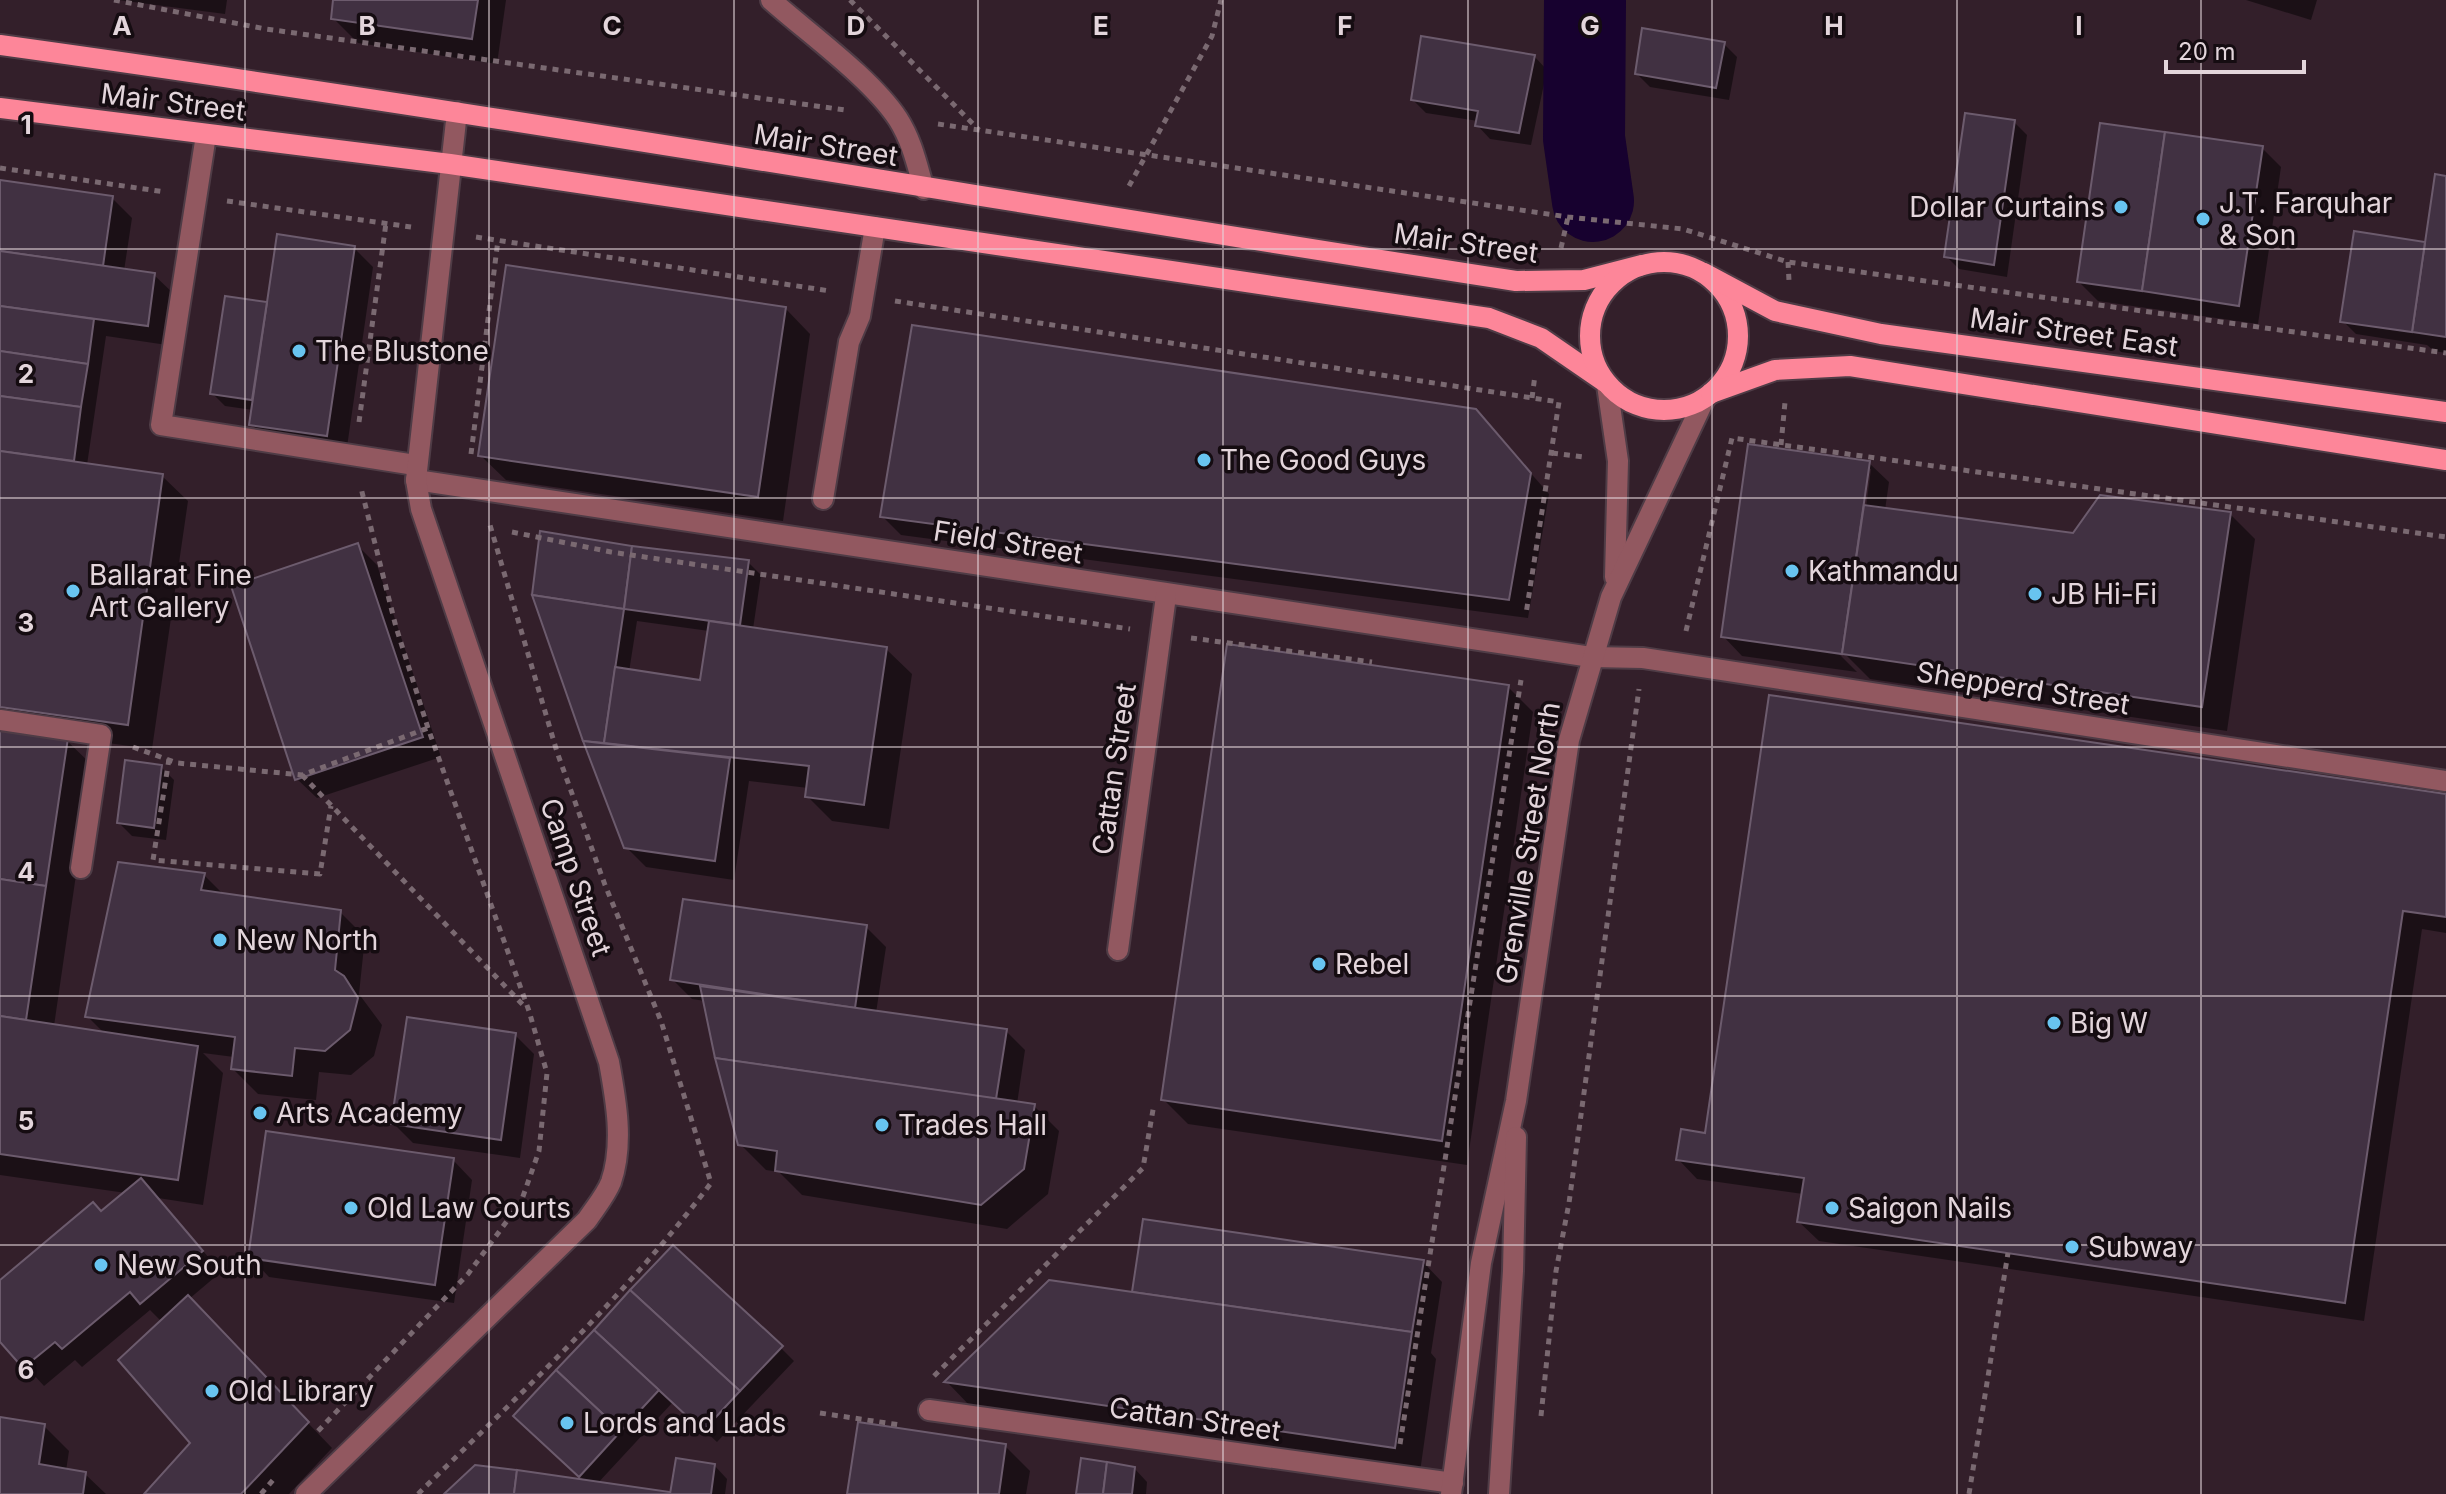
<svg xmlns="http://www.w3.org/2000/svg" width="2446" height="1494" viewBox="0 0 2446 1494" font-family="Inter,sans-serif">
<rect width="100%" height="100%" fill="#331f2a"/>
<g fill="#0007" fill-rule="evenodd">
<path d="M118 0H227L225 14Z"/>
<path d="M335 0H506L497 64 358 43 333 18Z"/>
<path d="M2246 0H2317L2311 20Z"/>
<path d="M1724 44 1737 57 1729 100 1650 87 1637 74Z"/>
<path d="M1534 56 1547 70 1531 145 1490 139 1477 125 1478 121 1426 113 1413 100Z"/>
<path d="M2014 122 2027 135 2007 277 1959 269 1946 256Z"/>
<path d="M2262 148 2281 167 2258 324 2098 301 2079 282Z"/>
<path d="M2446 178V353L2434 351 2427 345 2356 334 2343 321 2356 233 2427 244Z"/>
<path d="M0 182 112 198 132 218 124 271 154 275 174 294 167 345 106 336 87 465 162 476 188 501 152 749 63 737 92 765 54 1026 105 1034 87 1016 204 875 224 895 340 912 365 937 359 994 382 1025 374 1056 351 1075 319 1072 316 1100 258 1094 233 1069 234 1057 203 1053 223 1073 203 1205 158 1198 221 1272 189 1299 332 1448 289 1494H147L193 1443 162 1322 150 1310 82 1367 75 1360 44 1386 0 1338V1282L126 1193 0 1175Z"/>
<path d="M354 248 373 267 346 454 270 443 251 424 253 410 225 406 212 393 226 298 268 304Z"/>
<path d="M785 308 810 334 783 521 506 480 480 455Z"/>
<path d="M1475 410 1549 494 1528 618 901 535 882 516Z"/>
<path d="M1869 463 1889 482 1885 510 2074 535 2230 514 2255 539 2227 731 1870 679 1837 646 1834 649 1857 672 1742 656 1723 636ZM1867 468 1871 469 1866 507H1862Z"/>
<path d="M541 533 748 562 761 575 753 629 886 649 912 674 889 829 832 821 807 796 808 788 749 781 734 880 646 867 626 847 584 741ZM637 621 709 631 702 683 629 672Z"/>
<path d="M358 546 377 565 441 757 317 798 297 779Z"/>
<path d="M1508 687 1533 712 1467 1165 1188 1124 1163 1099Z"/>
<path d="M161 767 174 780 166 840 132 836 119 823Z"/>
<path d="M2446 796V933L2422 929 2364 1321 1819 1241 1799 1222 1803 1194 1697 1179 1678 1159 1707 1136Z"/>
<path d="M866 927 886 947 876 1013 1006 1031 1025 1050 1017 1104 1034 1106 1059 1131 1048 1194 1007 1229 802 1195 779 1172 766 1170 740 1144 705 1001 692 999 673 980Z"/>
<path d="M515 1035 534 1054 520 1158 413 1143 393 1123Z"/>
<path d="M453 1160 472 1180 454 1303 269 1277 250 1257Z"/>
<path d="M1423 1262 1442 1282 1431 1353 1436 1359 1420 1472 971 1407 947 1382 1138 1295Z"/>
<path d="M781 1348 794 1361 717 1442 673 1402 597 1484 667 1494H447L587 1483 529 1428Z"/>
<path d="M44 1426 69 1451 66 1471 85 1474 106 1494H0Z"/>
<path d="M1005 1446 1030 1471 1026 1494H849Z"/>
<path d="M714 1465 727 1479 725 1494H673Z"/>
<path d="M1134 1468 1147 1482 1146 1494H1078Z"/>
</g>
<g fill="none" stroke-linecap="round" stroke-linejoin="round">
<path stroke="#17012f" stroke-width="82" d="M1585 0 1584 138 1593 201"/>
</g>
<g fill="#413142" stroke="#6c5b6d" stroke-width="2">
<path d="M333 0H478L472 39 331 19Z"/>
<path d="M1642 28 1725 42 1716 88 1635 74Z"/>
<path d="M1421 36 1535 55 1519 133 1475 126 1478 111 1411 100Z"/>
<path d="M1965 113 2015 120 1994 265 1944 257Z"/>
<path d="M2100 123 2165 132 2142 291 2077 282Z"/>
<path d="M2165 132 2263 146 2239 306 2142 291Z"/>
<path d="M2435 174 2446 176V337L2412 332Z"/>
<path d="M0 180 113 196 103 266 0 251Z"/>
<path d="M2354 231 2425 242 2412 332 2340 322Z"/>
<path d="M277 234 355 246 327 436 249 425Z"/>
<path d="M0 251 155 273 148 326 0 306Z"/>
<path d="M506 265 786 307 758 497 478 456Z"/>
<path d="M225 296 267 302 252 400 210 394Z"/>
<path d="M0 306 94 319 88 364 0 351Z"/>
<path d="M912 325 1476 409 1531 473 1509 600 880 517Z"/>
<path d="M0 351 88 364 81 407 0 396Z"/>
<path d="M0 396 81 407 74 461 0 451Z"/>
<path d="M1748 444 1870 461 1842 654 1721 637Z"/>
<path d="M0 451 163 474 128 725 0 707Z"/>
<path d="M2100 495 2231 512 2202 707 1842 654 1864 505 2073 533Z"/>
<path d="M540 531 632 546 624 609 532 595Z"/>
<path d="M358 543 423 737 295 780 231 586Z"/>
<path d="M632 546 749 560 740 625 624 609Z"/>
<path d="M532 595 624 609 604 743 583 741Z"/>
<path d="M709 621 887 647 864 805 805 797 809 766 604 743 615 667 700 680Z"/>
<path d="M1227 644 1509 685 1442 1141 1161 1100Z"/>
<path d="M1769 695 2446 794V917L2403 911 2345 1303 1797 1222 1804 1178 1676 1160 1681 1129 1705 1133Z"/>
<path d="M0 728 68 738 46 886 0 879Z"/>
<path d="M583 741 730 758 715 861 624 848Z"/>
<path d="M125 760 162 765 154 828 117 823Z"/>
<path d="M118 862 205 873 201 890 341 910 335 970 344 976 358 998 350 1030 325 1051 295 1048 292 1076 231 1069 235 1037 85 1017Z"/>
<path d="M0 879 46 886 26 1020 0 1016Z"/>
<path d="M683 899 867 925 855 1008 670 980Z"/>
<path d="M700 986 1007 1029 996 1099 715 1058Z"/>
<path d="M0 1016 198 1046 178 1180 0 1154Z"/>
<path d="M407 1017 516 1033 501 1140 391 1124Z"/>
<path d="M715 1058 1035 1104 1024 1169 981 1205 775 1171 777 1151 738 1145Z"/>
<path d="M266 1131 454 1158 435 1285 248 1258Z"/>
<path d="M141 1178 203 1251 140 1304 130 1292 62 1349 55 1342 23 1368 0 1342V1280L93 1202 101 1211Z"/>
<path d="M1143 1219 1424 1260 1412 1332 1132 1292Z"/>
<path d="M673 1245 783 1346 740 1391 630 1290Z"/>
<path d="M1049 1280 1412 1332 1395 1448 944 1382Z"/>
<path d="M630 1290 740 1391 703 1431 594 1330Z"/>
<path d="M188 1295 309 1422 241 1494H144L190 1443 118 1360Z"/>
<path d="M594 1330 659 1390 621 1431 556 1370Z"/>
<path d="M556 1370 621 1431 579 1477 513 1416Z"/>
<path d="M0 1417 45 1424 39 1464 86 1472 83 1494H0Z"/>
<path d="M858 1422 1006 1444 999 1494H847Z"/>
<path d="M676 1458 715 1464 711 1494H670Z"/>
<path d="M1081 1458 1107 1462 1103 1494H1076Z"/>
<path d="M1107 1462 1135 1467 1132 1494H1103Z"/>
<path d="M475 1465 517 1470 514 1494H444Z"/>
<path d="M517 1470 670 1492V1494H514Z"/>
</g>
<g fill="none" stroke-linecap="round" stroke-linejoin="round">
<g stroke="#4f3c46" stroke-width="24">
<g id="minor">
<path d="M771 0C808 33 871 78 898 119 912 141 917 165 924 189"/>
<path d="M206 135 161 425 415 465"/>
<path d="M1607 385 1618 461 1615 577"/>
<path d="M416 480 1591 657 1643 658 2446 781"/>
<path d="M823 499 849 342 860 316 875 227"/>
<path d="M0 720 101 735 81 868"/>
<path d="M1118 950 1166 596"/>
<path d="M929 1410 1453 1483"/>
<path d="M306 1494 587 1220C595 1208 606 1195 611 1182 624 1144 616 1100 609 1062L421 509 416 480 457 112"/>
<path d="M1451 1494 1481 1263 1516 1101 1569 740 1611 597 1705 398"/>
<path d="M1499 1494 1513 1271 1516 1137"/>
</g>
</g>
<g stroke="#4f3c46" stroke-width="24">
<g id="major">
<path d="M0 45C506 115 1010 203 1516 281L1584 280 1642 265"/>
<path d="M0 108 450 164 1489 318 1541 338 1605 382"/>
<circle cx="1664" cy="336" r="74"/>
<path d="M1704 273 1775 311 1881 334 2446 412"/>
<path d="M1711 393 1775 370 1850 366 2446 460"/>
</g>
</g>
<g stroke="#7a6971" stroke-width="5" stroke-dasharray="6 6" stroke-linecap="butt">
<path d="M114 0 266 29 845 110"/>
<path d="M850 0 979 130"/>
<path d="M938 124 1568 217 1683 229 1788 262 2446 353"/>
<path d="M0 168 165 192"/>
<path d="M1129 186 1212 36 1221 0"/>
<path d="M227 201 411 227"/>
<path d="M476 237 830 291"/>
<path d="M1561 248 1568 217"/>
<path d="M1788 262 1789 281"/>
<path d="M895 301 1559 402 1526 614"/>
<path d="M1532 398 1535 375"/>
<path d="M359 422 386 223"/>
<path d="M1781 445 1785 402"/>
<path d="M1552 453 1583 457"/>
<path d="M471 454 498 240"/>
<path d="M512 532 611 552 1130 629"/>
<path d="M1686 631 1732 438 2446 537"/>
<path d="M1191 638 1372 662"/>
<path d="M133 747 177 763 302 775 428 728"/>
<path d="M169 759 153 860 320 874 331 806"/>
<path d="M302 775 526 1008"/>
<path d="M934 1376 1143 1168 1154 1104"/>
<path d="M820 1413 900 1425"/>
<path d="M1541 1416 1556 1271 1569 1203 1639 689"/>
<path d="M318 1431 468 1274 521 1202 539 1151 547 1073 529 1011 428 728 396 627 361 488"/>
<path d="M1400 1444 1521 680"/>
<path d="M261 1494 273 1480"/>
<path d="M418 1494C520 1394 625 1297 711 1183L661 1021 605 885 557 752 490 525"/>
<path d="M1969 1494 2008 1253"/>
</g>
<use href="#minor" stroke="#925860" stroke-width="20"/>
<use href="#major" stroke="#fd8699" stroke-width="20"/>
</g>
<path fill="none" stroke="#e3d5db" stroke-width="2" stroke-opacity="0.55" d="M245 0V1494M489 0V1494M734 0V1494M978 0V1494M1223 0V1494M1468 0V1494M1712 0V1494M1957 0V1494M2201 0V1494M0 249H2446M0 498H2446M0 747H2446M0 996H2446M0 1245H2446"/>
<g fill="#68c4f0" stroke="#150c11" stroke-width="3">
<circle cx="2121" cy="207" r="8"/>
<circle cx="2203" cy="219" r="8"/>
<circle cx="299" cy="351" r="8"/>
<circle cx="1204" cy="460" r="8"/>
<circle cx="1792" cy="571" r="8"/>
<circle cx="73" cy="591" r="8"/>
<circle cx="2035" cy="594" r="8"/>
<circle cx="220" cy="940" r="8"/>
<circle cx="1319" cy="964" r="8"/>
<circle cx="2054" cy="1023" r="8"/>
<circle cx="260" cy="1113" r="8"/>
<circle cx="882" cy="1125" r="8"/>
<circle cx="351" cy="1208" r="8"/>
<circle cx="1832" cy="1208" r="8"/>
<circle cx="2072" cy="1247" r="8"/>
<circle cx="101" cy="1265" r="8"/>
<circle cx="212" cy="1391" r="8"/>
<circle cx="567" cy="1423" r="8"/>
</g>
<g text-anchor="middle" stroke-width="7" stroke-linejoin="round" paint-order="stroke">
<g font-size="28" fill="#e3d5db" stroke="#150c11">
<text transform="translate(173 102) rotate(7)" y="10">Mair Street</text>
<text transform="translate(826 145) rotate(9)" y="10">Mair Street</text>
<text transform="translate(1466 243) rotate(8)" y="10">Mair Street</text>
<text transform="translate(2074 332) rotate(8)" y="10">Mair Street East</text>
<text transform="translate(1008 542) rotate(9)" y="10">Field Street</text>
<text transform="translate(2023 688) rotate(9)" y="10">Shepperd Street</text>
<text transform="translate(1114 769) rotate(-82)" y="10">Cattan Street</text>
<text transform="translate(1528 843) rotate(-81)" y="10">Grenville Street North</text>
<text transform="translate(576 877) rotate(71)" y="10">Camp Street</text>
<text transform="translate(1195 1419) rotate(8)" y="10">Cattan Street</text>
</g>
<g font-size="28" fill="#e3d5db" stroke="#150c11" text-anchor="start">
<text x="2219" y="213">J.T. Farquhar<tspan x="2219" dy="32">&amp; Son</tspan></text>
<text x="2105" y="217" text-anchor="end">Dollar Curtains</text>
<text x="315" y="361">The Blustone</text>
<text x="1220" y="470">The Good Guys</text>
<text x="1808" y="581">Kathmandu</text>
<text x="89" y="585">Ballarat Fine<tspan x="89" dy="32">Art Gallery</tspan></text>
<text x="2051" y="604">JB Hi-Fi</text>
<text x="236" y="950">New North</text>
<text x="1335" y="974">Rebel</text>
<text x="2070" y="1033">Big W</text>
<text x="276" y="1123">Arts Academy</text>
<text x="898" y="1135">Trades Hall</text>
<text x="367" y="1218">Old Law Courts</text>
<text x="1848" y="1218">Saigon Nails</text>
<text x="2088" y="1257">Subway</text>
<text x="117" y="1275">New South</text>
<text x="228" y="1401">Old Library</text>
<text x="583" y="1433">Lords and Lads</text>
</g>
</g>
<g font-size="26" text-anchor="middle" font-weight="bold" fill="#e3d5db" stroke="#150c11" stroke-width="7" stroke-linejoin="round" paint-order="stroke">
<text x="122" y="35">A</text>
<text x="367" y="35">B</text>
<text x="612" y="35">C</text>
<text x="856" y="35">D</text>
<text x="1101" y="35">E</text>
<text x="1345" y="35">F</text>
<text x="1590" y="35">G</text>
<text x="1834" y="35">H</text>
<text x="2079" y="35">I</text>
<text x="26" y="134">1</text>
<text x="26" y="383">2</text>
<text x="26" y="632">3</text>
<text x="26" y="881">4</text>
<text x="26" y="1130">5</text>
<text x="26" y="1379">6</text>
</g>
<path d="M2166 60v12h138v-12" fill="none" stroke="#e3d5db" stroke-width="4"/>
<text x="2178" y="60" font-size="24" fill="#e3d5db" stroke="#150c11" stroke-width="6" paint-order="stroke">20 m</text>
</svg>
